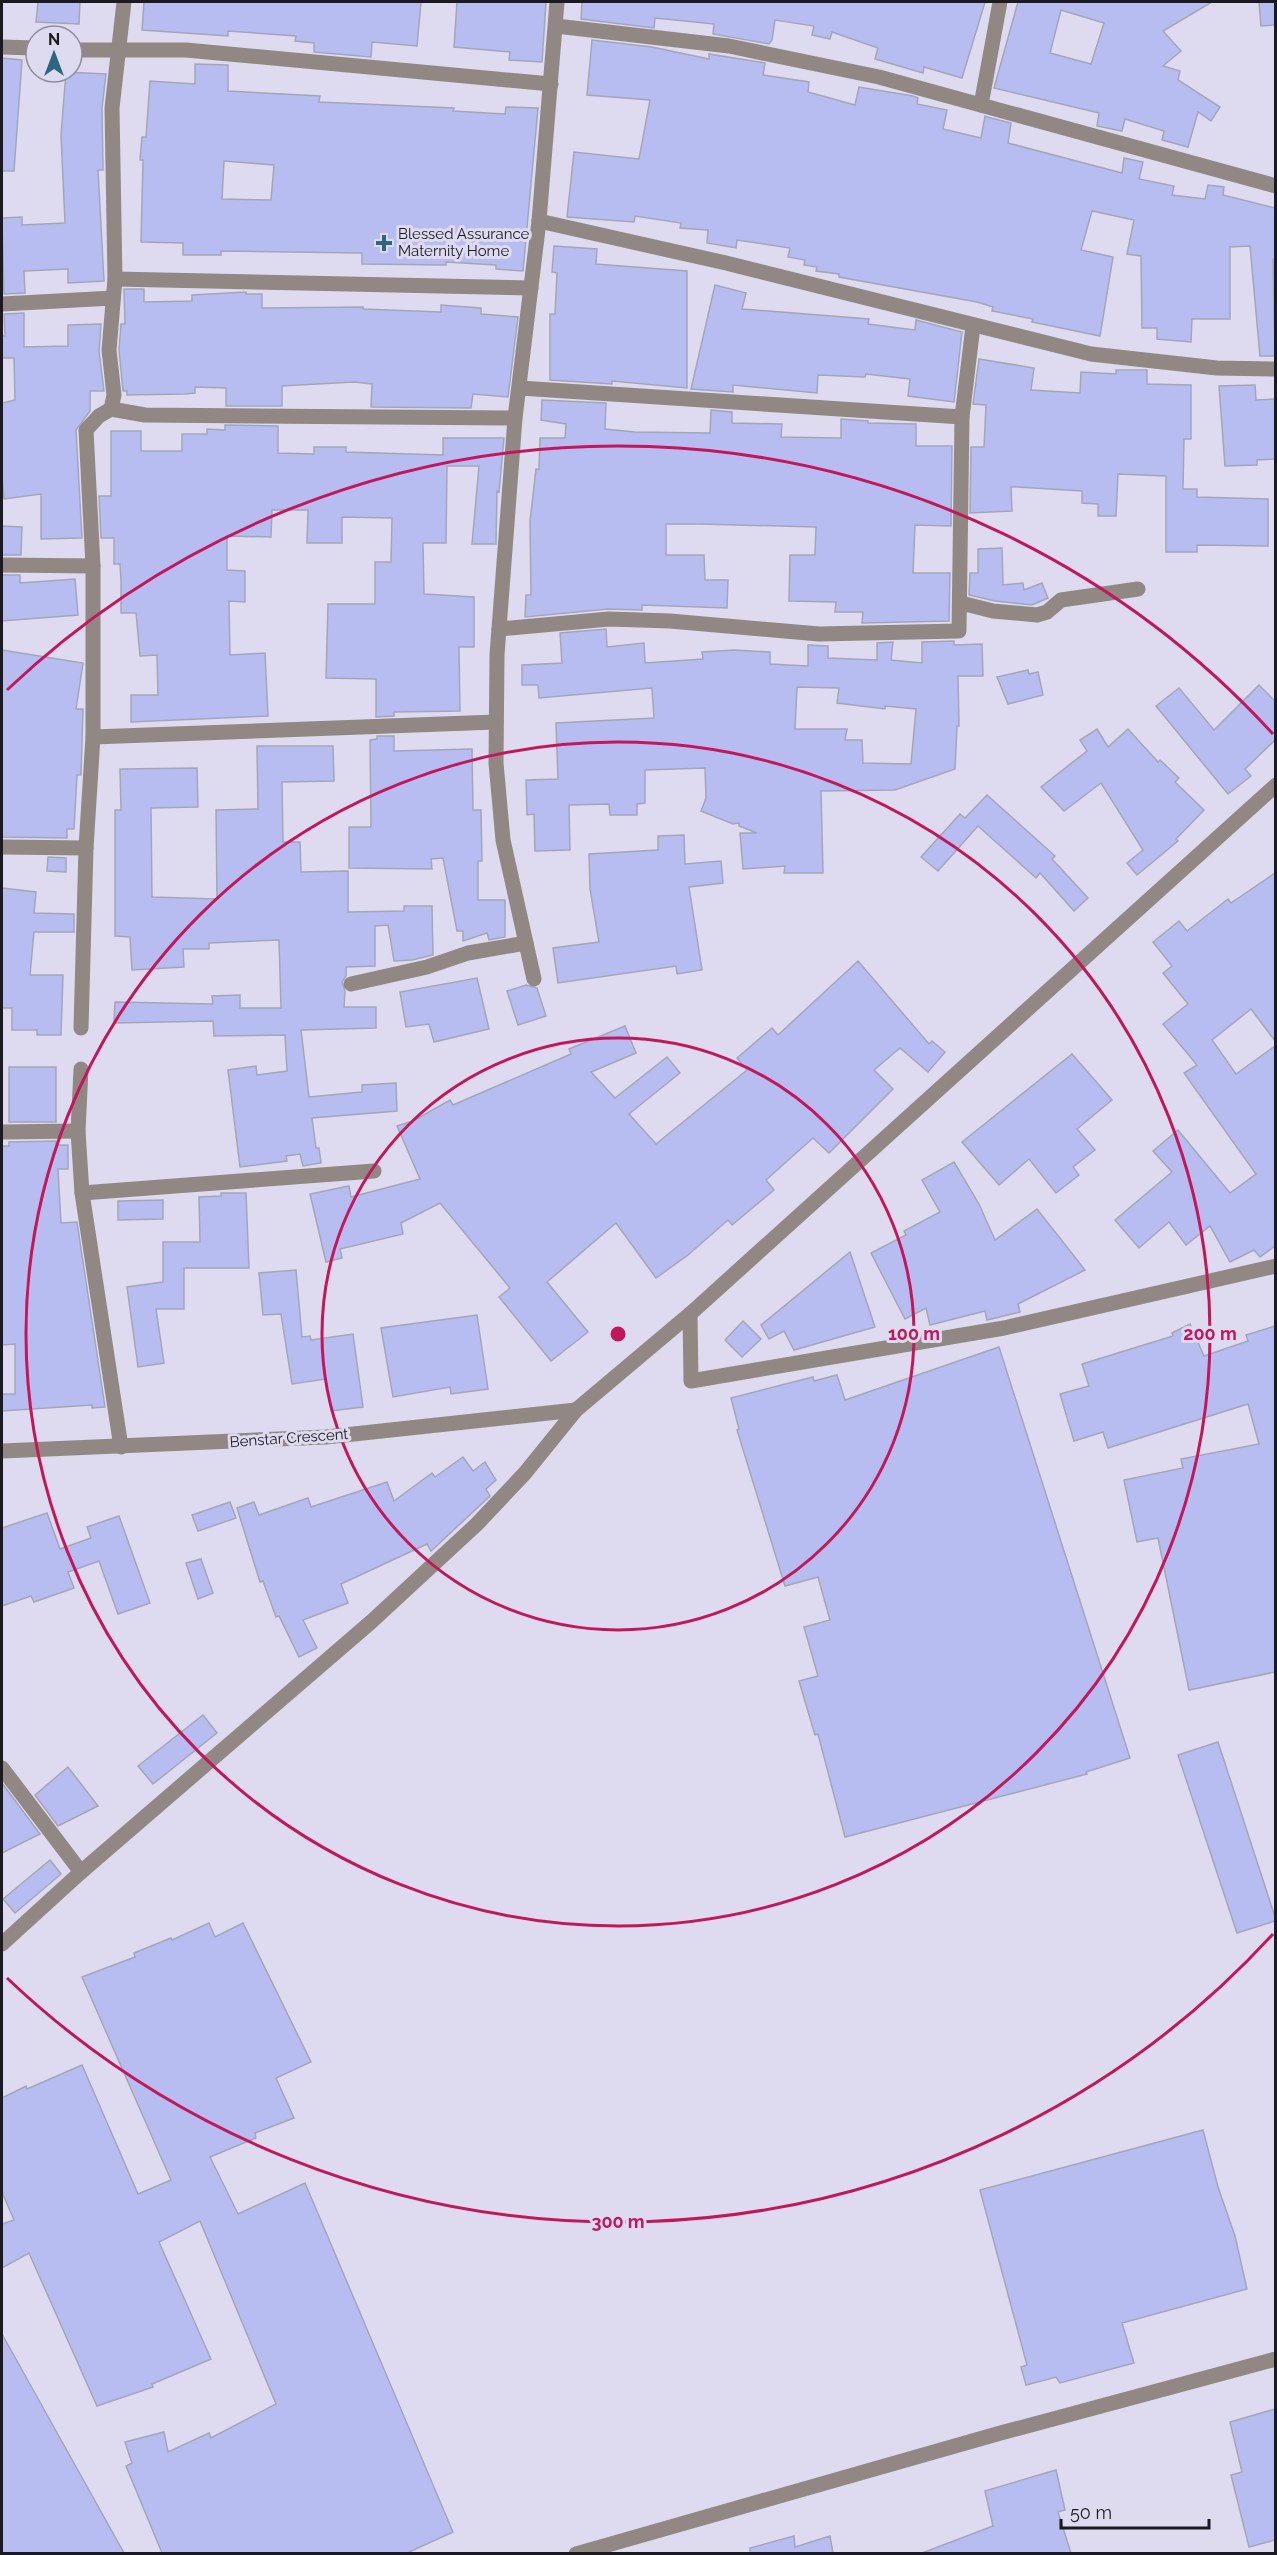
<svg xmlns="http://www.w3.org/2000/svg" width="1277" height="2555" viewBox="0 0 1277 2555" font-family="Raleway,sans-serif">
<rect width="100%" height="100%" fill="#dedbf0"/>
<g fill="#b7bdf0" stroke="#a3a6b9" stroke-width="1.5" fill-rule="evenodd">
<path d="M38 2H80L79 24 36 22Z"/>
<path d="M144 2H421L417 46 372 42 371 57 314 52V43L295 41 296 36 228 31V36L142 30Z"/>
<path d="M457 2H546L542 62 509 60 510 52 454 47Z"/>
<path d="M582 2H985L962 78 924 67 923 73 875 59 878 48 832 32 830 39 812 35 814 26 775 20 772 40 769 44 713 34 714 24 655 18 654 28 581 19Z"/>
<path d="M1018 2H1212L1163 31 1181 51 1163 66 1180 71 1178 80 1220 107 1211 121 1198 112 1188 147 1162 140 1164 131 1125 119 1122 131 1097 126 1099 113 994 88ZM1061 10 1104 23 1091 64 1050 53Z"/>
<path d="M1259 2H1275V25L1261 26Z"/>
<path d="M592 40 652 47 709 59V54L765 63 763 75 809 82 808 92 855 105 859 87 913 96 918 98 917 104 947 110 943 129 981 138 985 116 987 117 1011 123 1008 143 1122 173 1124 158 1143 162 1139 179 1174 186 1172 195 1205 199 1208 185 1224 187 1223 195 1275 208V259H1273L1275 356H1260L1250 246 1230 247V319H1192L1191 342 1157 339V328H1142L1141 256 1127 254 1134 220 1092 211 1081 250 1113 257 1100 336 1032 322 1033 319 992 311 993 307 977 302 839 277V274L816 271 817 267 804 265 805 260 788 257 790 248 737 240 736 248 707 243 708 230 680 228 681 223 635 216 634 222 567 217 574 152 639 159 650 100 587 95Z"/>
<path d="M2 58 22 60 14 171H2Z"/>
<path d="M195 64 228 65V91L320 96 319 102 454 108 453 111 505 114 506 107 538 108 523 271 496 269V265L446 262V265L362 264V253L221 251V255H183V243L141 242 143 160H140L142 137H146L150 81 195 84ZM224 161 274 165 271 200 222 199Z"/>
<path d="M66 72 106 74 102 108 103 170H98L104 281 68 283V269L24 271 25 293 4 294 2 218 22 217V225L65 223 61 135Z"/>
<path d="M554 246 597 249 596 264 687 271V388L612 381V384L550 380V314H555L557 273 552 272Z"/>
<path d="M715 285 746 293 742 309 869 319 868 324 915 330 916 320 962 332 954 402 908 396 910 379 866 374 865 377 818 375 817 393 733 385V392L691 389Z"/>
<path d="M124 289H144V302L192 301V295L246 292V294H262V308L363 307V309L441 312V305L481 308V314L518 317 508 397 473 394 471 408 371 407 372 384 354 382 282 386V406H226V388L195 387V393L185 394 127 395V391H123L119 350 121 324H125Z"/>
<path d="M24 313V347L68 346V325L101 324 99 351 104 391H90V411L76 430 82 538 41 539V494L4 499 2 475V403L15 400 14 358H2V336H5L4 314Z"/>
<path d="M979 359 1034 368 1031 390 1080 393 1081 372 1116 374V370H1147V384L1191 385V439H1184L1183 489H1197V497L1268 499V546L1197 545V552H1166V476L1118 474 1116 516H1098V504L1082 503V491L1017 487H1011L1012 511 970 513 971 447H984L986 405 973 404Z"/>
<path d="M1255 385 1256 400 1275 399V459L1257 460V465L1225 466 1219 386Z"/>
<path d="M542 400 606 403 605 429 635 432 710 433 711 410 732 412V423L782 424 781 437 841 438V419L868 421V423L916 424V446H952L951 526 915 525 913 573H950L949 621 862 623 863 612H835L836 602 789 601 790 555H815L816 527 700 524H666V555H704L705 580H728L727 608 642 605V610L608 609 525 617 526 595H531L530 521 536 469H539L540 438H565L566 424 541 420Z"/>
<path d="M225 425 278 426V453L314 454V447H346V452L443 455V438H504L499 492 497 491 496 544H472L479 466H447L446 543H423L424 594 474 597V647H459L460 711 394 712V716L376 717V679L326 678 328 604H375V562H391L392 518 342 517V543H307L308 510H272L271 537 227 536V570L245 571V602L229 601 230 655 265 653 268 716 131 722V695H158L157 655 140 656 136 613H121V581L120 564H114V538H101L99 496H111V431H141V451H182V434H207V429L225 430Z"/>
<path d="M2 526 22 527 21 555H2Z"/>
<path d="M1002 548 1003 585 1023 583 1024 590 1042 583 1048 598 1032 605 995 601 969 595 970 573H978V549Z"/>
<path d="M2 575H20V583L75 579 78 615 2 621Z"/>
<path d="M606 629 607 647 644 643 645 663 703 659 702 652 734 650 770 652V664L808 666V645L828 646V658L877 660V643L893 642 891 660 922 663V642L954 641V645L982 644 983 676H958L959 726H957L955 769 895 790 821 791 823 873H784L785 866 743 869 740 833H757L739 826V823L733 824 701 811 706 798 705 768 645 770V803L637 804V815H610L609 804 569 805 570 850 535 851 534 814 527 815 526 780 558 779 556 723 654 718 652 688 539 698 538 685H522V665L562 663 560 633ZM797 687 839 688 837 703 885 709V706L916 709 911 764 863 763 862 740H845L847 729H795Z"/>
<path d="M2 650 83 663 76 709H83L81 775H77L74 829H67V838L2 837Z"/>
<path d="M1028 670 1029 674 1038 672 1043 695 1008 704 997 677Z"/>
<path d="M1259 685 1275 701V740L1245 769 1251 776 1228 794 1156 706 1179 688 1214 730Z"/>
<path d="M1097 729 1108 747 1128 729 1158 762 1160 760 1179 778 1175 782 1204 810 1176 839 1178 841 1137 875 1127 863 1143 850 1101 783 1064 811 1041 787 1087 751 1080 740Z"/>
<path d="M377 736H394V751L472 749 473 810H481L482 861H478V900H505V937L489 940 487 933 463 941V931H457L443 858 431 859 432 869 349 868V827H371L370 740 377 739Z"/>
<path d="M257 746H333L334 781 282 782 283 842H300L301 872 348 871V912L404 911V906H432L433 955 412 960 394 961 388 925 375 926V966L346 967V976L342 982 345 991 344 1007H376V1028L301 1030 309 1097 362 1092V1085L396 1083 397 1111 312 1118 316 1148H319L321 1163 303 1166 300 1154 286 1156 287 1161 240 1167 228 1070 256 1066 257 1075 287 1071 285 1035 214 1036 213 1021 114 1023 115 1002 213 1004 212 996 240 995V1008H281L279 940 209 943V949H183L184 967 132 970 130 937 115 936V810H121L120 769 197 768 198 807 151 808 152 897 217 899 216 810 258 809Z"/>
<path d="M987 795 1055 856 1052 859 1088 898 1074 911 1040 873 1036 878 978 826 938 871 921 857 960 814 965 818Z"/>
<path d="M684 835 685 864 721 861 723 883 689 887 702 970 677 974 676 966 558 983 553 948 599 942 590 889 589 854 658 850V836Z"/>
<path d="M48 857 66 858V872L47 871Z"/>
<path d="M1275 873V1041L1251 1009 1212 1040 1236 1074 1275 1046V1246L1260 1257 1254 1250 1230 1262 1210 1226 1186 1245 1169 1222 1139 1248 1115 1220 1172 1172 1153 1151 1178 1130 1230 1193 1256 1174 1184 1073 1197 1065 1163 1024 1188 1004 1163 973 1172 966 1153 942 1179 921 1187 931 1228 899 1231 903Z"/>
<path d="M2 888 36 892 34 913 74 914V932H34L30 975H63L61 1035H37V1030H12V1008H2Z"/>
<path d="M858 961 929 1044 932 1041 945 1052 928 1072 900 1048 874 1070 893 1089 829 1153 813 1138 766 1180 774 1190 732 1225 728 1220 688 1255 656 1278 616 1223 547 1282 588 1332 551 1361 499 1297 510 1288 440 1203 401 1223 403 1234 340 1249 342 1258 326 1262 310 1194 349 1186 351 1197 420 1179 397 1126 413 1121 450 1100 453 1105 571 1054 569 1049 625 1026 636 1053 591 1072 615 1098 667 1057 680 1073 629 1114 656 1144 747 1070 737 1058 772 1028 778 1035Z"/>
<path d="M477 978 489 1029 434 1042 429 1024 406 1027 400 992Z"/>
<path d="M526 985 537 988 546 1016 518 1025 507 991Z"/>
<path d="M1072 1054 1112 1100 1077 1129 1095 1150 1073 1167 1079 1175 1056 1193 1029 1159 999 1185 962 1142Z"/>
<rect x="9" y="1067" width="47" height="55"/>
<path d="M56 1141V1145H68V1169H58L61 1223 77 1222 105 1407 92 1408V1405L2 1411V1394H15V1344L2 1345V1146H9V1142Z"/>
<path d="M954 1162 979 1204 995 1240 1037 1209 1085 1270 1018 1304 1020 1312 987 1320 985 1311 930 1325 926 1308 905 1319 871 1253 906 1235 904 1231 940 1212 922 1180Z"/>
<path d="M221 1193H246L249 1268H184V1309H156L164 1363 138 1367 127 1287 163 1282V1242H200L199 1197 221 1196Z"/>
<path d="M163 1200V1219L118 1220V1201Z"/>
<path d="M850 1252 875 1327 794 1350 784 1331 769 1339 761 1325Z"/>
<path d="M296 1270 302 1337 310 1336 311 1340 353 1334 363 1407 331 1411 326 1379 292 1384 281 1314 263 1315 259 1273Z"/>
<path d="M477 1315 488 1389 451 1394 450 1387 393 1397 381 1328Z"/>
<path d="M743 1321 761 1339 742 1357 725 1340Z"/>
<path d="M1190 1324 1204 1356 1248 1341 1246 1335 1275 1326V1672L1189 1690 1158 1538 1137 1542 1124 1480 1183 1468 1181 1459 1259 1444 1248 1404 1108 1448 1103 1432 1074 1441 1060 1394 1089 1386 1082 1364 1173 1336 1172 1333Z"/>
<path d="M999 1347 1130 1758 1086 1772 1087 1774 845 1837 818 1734 815 1735 799 1681 818 1676 804 1627 830 1620 818 1577 785 1586 737 1430 739 1429 731 1398 813 1377 814 1381 837 1375 845 1400Z"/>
<path d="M463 1457 473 1471 485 1462 496 1480 486 1489 490 1496 431 1551 427 1544 341 1584 348 1603 303 1620 317 1648 299 1657 279 1616 276 1617 263 1581 260 1582 237 1508 254 1502 259 1515 308 1498 311 1507 387 1482 394 1501 432 1473 435 1477Z"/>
<path d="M230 1502 236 1518 198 1531 192 1515Z"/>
<path d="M47 1513 60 1549 91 1538 87 1527 119 1516 150 1603 118 1614 99 1561 68 1572 74 1588 34 1602 31 1596 2 1606V1528Z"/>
<path d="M201 1559 213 1593 198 1599 186 1563Z"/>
<path d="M203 1715 217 1733 153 1784 138 1766Z"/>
<path d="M1218 1742 1275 1917V1921L1237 1933 1178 1755Z"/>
<path d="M68 1767 98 1806 58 1826 35 1795Z"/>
<path d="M2 1783 40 1834 2 1853Z"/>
<path d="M50 1860 61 1874 15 1913 3 1899Z"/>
<path d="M209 1923 215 1937 243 1923 311 2062 276 2078 294 2118 255 2133 256 2138 210 2157 238 2214 305 2183 453 2532 407 2553H162L126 2466 132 2463 125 2442 164 2432 168 2452 209 2433 211 2438 276 2404 200 2221 159 2242 211 2359 152 2384 153 2387 97 2406 29 2253 2 2268V2224L14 2220 2 2192V2098L26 2086 27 2089 82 2065 138 2194 171 2180 82 1977 135 1957 134 1953 171 1938 172 1940Z"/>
<path d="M1203 2130 1218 2187 1235 2236 1247 2289 1122 2323 1134 2363 1060 2383 1056 2377 1026 2385 1021 2367 1027 2365 980 2190Z"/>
<path d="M2 2334 124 2553H2Z"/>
<path d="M1275 2409V2540L1249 2547 1231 2475 1242 2472 1230 2422Z"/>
<path d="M1056 2470 1065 2510 1058 2512 1071 2553H922L993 2526 985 2491Z"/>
<path d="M794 2536 795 2547 830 2536 833 2553H750V2548Z"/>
</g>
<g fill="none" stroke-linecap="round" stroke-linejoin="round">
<g stroke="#918883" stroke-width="15">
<path d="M556 26 729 46 879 77 1276 186"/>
<path d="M2 47 36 48"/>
<path d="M72 50H186L551 84"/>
<path d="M981 105 1000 2"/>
<path d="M539 221 726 263 1091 354 1217 368 1276 369"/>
<path d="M115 279 531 288"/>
<path d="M2 304 113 298"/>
<path d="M520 388 962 417"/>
<path d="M111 409 145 415 515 418"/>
<path d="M2 565 93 566"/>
<path d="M961 603 993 611 1037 615 1047 612 1061 600 1138 589"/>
<path d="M499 629 609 619 670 621 819 634 959 631 962 417 973 326"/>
<path d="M93 737 496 722"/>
<path d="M2 847 86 848"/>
<path d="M534 979 503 840 496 763 497 655 515 418 539 221 557 2"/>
<path d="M351 984 427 967 468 953 526 943"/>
<path d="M81 1028 86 848 93 737V566L86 430 99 416 111 409 114 395 109 350 115 279 112 108 124 2"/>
<path d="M81 1069 78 1131 82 1193 121 1447"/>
<path d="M2 1132 78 1131"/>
<path d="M82 1193 374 1171"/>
<path d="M690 1314 691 1381 1004 1328 1276 1266"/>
<path d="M2 1451 326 1437 576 1410"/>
<path d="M2 1768 81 1872"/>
<path d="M2 1944 81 1872 371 1622 477 1524 525 1473 576 1410 690 1314 1276 785"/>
<path d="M576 2554 997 2434 1276 2359"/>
</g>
</g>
<g fill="none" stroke="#c2185b" stroke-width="3">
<circle cx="618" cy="1334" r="296"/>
<circle cx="618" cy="1334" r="592"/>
<path d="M1273 1934A888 888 0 0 1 7 1978M7 690A888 888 0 0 1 1273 734"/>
</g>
<path fill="#2e6580" stroke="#dedbf0" stroke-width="2" d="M381 234h6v6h6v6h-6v6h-6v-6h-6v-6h6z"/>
<g text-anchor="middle" stroke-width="6" stroke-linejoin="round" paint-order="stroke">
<g font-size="15" fill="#1b1a21" stroke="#dedbf0" text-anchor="start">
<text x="398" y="239">Blessed Assurance<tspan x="398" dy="17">Maternity Home</tspan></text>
</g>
<g font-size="15" fill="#1b1a21" stroke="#dedbf0">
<text transform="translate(289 1438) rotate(-4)" y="5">Benstar Crescent</text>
</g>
</g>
<circle cx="618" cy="1334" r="9" fill="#c2185b" stroke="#dedbf0" stroke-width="3"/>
<g font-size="18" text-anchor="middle" font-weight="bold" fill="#c2185b" stroke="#dedbf0" stroke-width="6" stroke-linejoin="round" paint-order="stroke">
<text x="914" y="1340">100 m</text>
<text x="1210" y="1340">200 m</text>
<text x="618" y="2228">300 m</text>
</g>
<rect width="1277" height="2555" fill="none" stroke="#1b1a21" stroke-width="6"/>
<g transform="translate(54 54)"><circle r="28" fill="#dedbf0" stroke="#908e9d" stroke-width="1.5"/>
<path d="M0-4.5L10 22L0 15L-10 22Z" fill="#2e6580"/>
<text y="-9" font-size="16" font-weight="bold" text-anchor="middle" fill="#1b1a21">N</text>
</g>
<path d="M1061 2519v9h148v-9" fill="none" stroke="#1b1a21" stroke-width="3"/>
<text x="1070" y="2519" font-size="18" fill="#1b1a21" stroke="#dedbf0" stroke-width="4.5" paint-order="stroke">50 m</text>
</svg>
